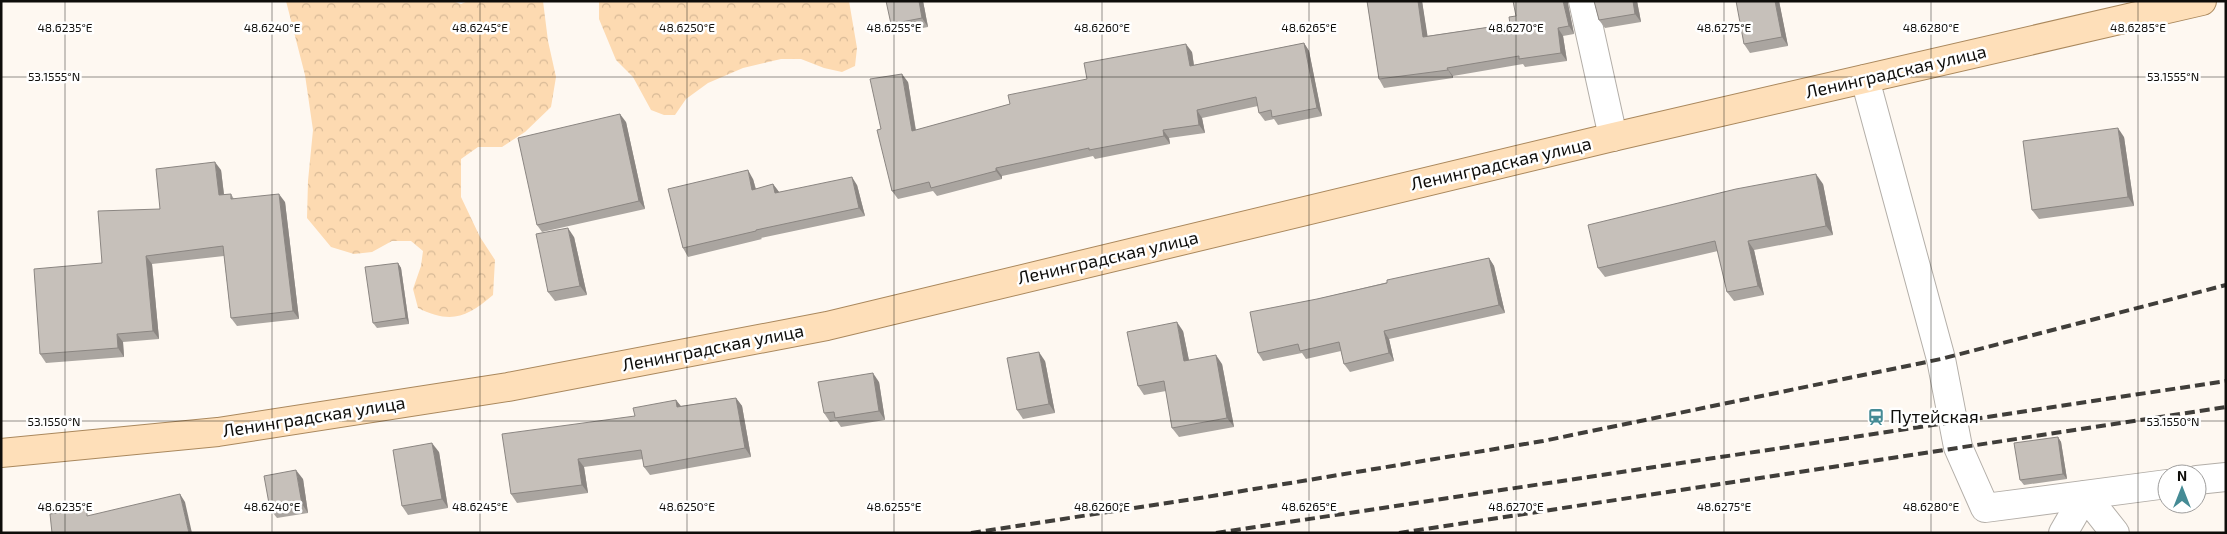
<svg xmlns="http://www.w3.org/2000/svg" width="2227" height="534" viewBox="0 0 2227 534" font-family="'Exo 2',sans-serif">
<defs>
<pattern id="forest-crowns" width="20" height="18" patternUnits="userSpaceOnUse" patternTransform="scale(1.25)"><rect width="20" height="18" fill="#fddab1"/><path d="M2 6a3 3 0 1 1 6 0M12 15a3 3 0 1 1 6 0" fill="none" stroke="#d8ba97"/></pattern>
</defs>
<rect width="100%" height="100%" fill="#fef8f1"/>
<g fill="url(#forest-crowns)">
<path d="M286 1H453L461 4 468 1H543L548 41 556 77 551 107 525 132 502 147H478L461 159V197L480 237 495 260 493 295C466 318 451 324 418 308L413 289 421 266 423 251 411 241H392L372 252 354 254 331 247 307 218 308 181 313 130 305 75Z"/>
<path d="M599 1H849L857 48 855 66 842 72 824 68 801 59H781L743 68 708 83 686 99 675 115H664L651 110 633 77 616 60 599 19Z"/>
</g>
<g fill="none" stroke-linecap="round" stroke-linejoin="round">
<g stroke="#b3aea8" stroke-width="30">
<g id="minor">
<path d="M1583 1 1613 137"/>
<path d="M1865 79 1941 359 1958 447 1985 508 2167 484"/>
<path d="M2197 480 2226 477"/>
<path d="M2063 533 2085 495 2115 533"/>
</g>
</g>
<g stroke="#aa885d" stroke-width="30">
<path id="major" d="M1 453 218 432 508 387 827 326 1613 137 2202 1"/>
</g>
<use href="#minor" stroke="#fff" stroke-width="28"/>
<use href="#major" stroke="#fedfb9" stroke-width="28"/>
<g stroke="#403e3a" stroke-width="4" stroke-dasharray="10 5" stroke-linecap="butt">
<path d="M971 533 1200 498 1543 441 1941 359 2226 285"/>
<path d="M1216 533 2226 381"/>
<path d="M1399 533 2226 407"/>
</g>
</g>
<g fill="#aaa5a0">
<path d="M923 1 928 27 897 33 891 24Z"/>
<path d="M1367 1H1422L1427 36 1510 24 1516 16 1568 4 1574 34 1563 36 1567 61 1525 67 1523 64 1453 76V78L1384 88 1379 79Z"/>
<path d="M1594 1H1637L1641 22 1605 28 1599 20Z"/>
<path d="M1779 1 1788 46 1750 53 1744 44Z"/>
<path d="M1304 43 1309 51 1322 116 1278 125 1274 119 1265 121 1259 113 1258 106 1202 118 1205 133 1169 138 1170 144 1095 159 1093 156 1002 176V179L937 196 933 191 898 199 892 191 881 129 908 82 916 130 1010 104 1087 79 1192 52 1194 65Z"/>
<path d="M626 122 645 209 542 232 537 225Z"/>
<path d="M2124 137 2134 206 2039 219 2032 210Z"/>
<path d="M221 170 224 194H231L234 199 285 202 299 319 237 326 231 318 224 256 152 264 159 339 123 342 124 357 46 363 40 354 102 263Z"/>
<path d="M753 179 756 189 773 184 779 192 857 185 865 216 761 238 762 239 688 257 683 248Z"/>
<path d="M1823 184 1833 235 1754 250 1764 295 1734 301 1727 292 1718 251 1605 277 1598 268Z"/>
<path d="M574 237 587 295 555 301 548 292Z"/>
<path d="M1489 258 1494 266 1505 313 1389 339 1394 361 1350 372 1344 364 1341 351 1306 359 1302 353 1263 361 1258 353 1317 299Z"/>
<path d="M398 263 401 268 409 324 377 328 373 323Z"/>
<path d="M1183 331 1189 361 1222 364 1234 427 1179 437 1172 428 1166 391 1144 395 1138 386Z"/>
<path d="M1045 361 1055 413 1023 419 1017 410Z"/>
<path d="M879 382 885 420 841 427 837 421 830 422 824 413Z"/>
<path d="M736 398 742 406 751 457 650 475 644 467 643 459 584 467 588 493 517 503 511 494 635 416 676 400 681 406Z"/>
<path d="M2058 437 2061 442 2067 479 2024 485 2020 480Z"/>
<path d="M439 452 448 508 408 515 402 506Z"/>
<path d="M303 479 308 513 277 518 270 509Z"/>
</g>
<g fill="#8b8682">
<path d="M919 1H923L928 27 922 18Z"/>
<path d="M1418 1H1422L1429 45 1423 37Z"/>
<path d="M1563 1H1568V4L1574 34 1569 26Z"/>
<path d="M1633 1H1637L1641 22 1635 14Z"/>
<path d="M1775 1H1779L1788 46 1782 37Z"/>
<path d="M1558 28 1563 36 1567 61 1561 53Z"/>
<path d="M1304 43 1309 51 1322 116 1317 108Z"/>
<path d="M1186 44 1192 52 1195 74 1190 66Z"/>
<path d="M1447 68 1453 76V78L1448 70Z"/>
<path d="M902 74 908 82 917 139 912 131Z"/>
<path d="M1197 110 1202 118 1205 133 1199 125Z"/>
<path d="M620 114 626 122 645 209 639 201Z"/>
<path d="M2118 128 2124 137 2134 206 2128 197Z"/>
<path d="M1163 130 1169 138 1170 144 1164 136Z"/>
<path d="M215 162 221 170 225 204 219 195Z"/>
<path d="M996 168 1002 176V179L996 171Z"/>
<path d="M748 170 753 179 758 198 752 190Z"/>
<path d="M1816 174 1823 184 1833 235 1826 226Z"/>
<path d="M852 177 857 185 865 216 859 208Z"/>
<path d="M773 184 779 192 775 193Z"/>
<path d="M279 194 285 202 299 319 293 311Z"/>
<path d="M568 228 574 237 587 295 580 286Z"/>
<path d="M1748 241 1754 250 1764 295 1758 286Z"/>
<path d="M146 256 152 264 159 339 153 331Z"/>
<path d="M1489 258 1494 266 1505 313 1499 305Z"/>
<path d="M398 263 401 268 409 324 406 318Z"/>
<path d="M1177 322 1183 331 1191 370 1184 361Z"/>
<path d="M1384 331 1389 339 1394 361 1389 353Z"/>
<path d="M117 334 123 342 124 357 118 348Z"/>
<path d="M1039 352 1045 361 1055 413 1049 404Z"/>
<path d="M1216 355 1222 364 1234 427 1227 418Z"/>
<path d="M873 373 879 382 885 420 879 411Z"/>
<path d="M736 398 742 406 751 457 745 448Z"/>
<path d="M676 400 682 408 677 407Z"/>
<path d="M2058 437 2061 442 2067 479 2063 474Z"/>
<path d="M432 443 439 452 448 508 442 499Z"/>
<path d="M578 459 584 467 588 493 582 485Z"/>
<path d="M296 470 303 479 308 513 302 504Z"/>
<path d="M180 494 185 502 192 533H189Z"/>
</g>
<g fill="#c6c0ba" stroke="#8b8682">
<path d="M886 1H919L922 18 891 24Z"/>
<path d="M1367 1H1418L1423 37 1510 24 1509 17 1516 16 1513 1H1563L1569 26 1558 28 1561 53 1519 59V56L1447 68 1448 70 1379 79Z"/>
<path d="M1594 1H1633L1635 14 1599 20Z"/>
<path d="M1736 1H1775L1782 37 1744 44Z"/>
<path d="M1304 43 1317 108 1272 117 1271 110 1259 113 1256 97 1197 110 1199 125 1163 130 1164 136 1089 150V148L996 168V171L931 188 929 182 892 191 877 130 881 129 870 79 902 74 912 131 1010 104 1008 95 1087 79 1084 63 1186 44 1190 66Z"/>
<path d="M620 114 639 201 537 225 518 138Z"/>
<path d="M2118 128 2128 197 2032 210 2023 141Z"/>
<path d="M215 162 219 195 231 194V199L279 194 293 311 231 318 223 246 146 256 153 331 117 334 118 348 40 354 34 269 102 263 98 211 160 209 156 169Z"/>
<path d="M748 170 752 190 773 184 775 193 852 177 859 208 756 230V231L683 248 668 189Z"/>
<path d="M1816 174 1826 226 1748 241 1758 286 1727 292 1715 241 1598 268 1588 225 1736 189Z"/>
<path d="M568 228 580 286 548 292 536 234Z"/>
<path d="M1489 258 1499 305 1384 331 1389 353 1344 364 1339 342 1300 351 1298 344 1258 353 1250 312 1317 299 1387 283V280Z"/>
<path d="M398 263 406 318 373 323 365 267Z"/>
<path d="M1177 322 1184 361 1216 355 1227 418 1172 428 1164 381 1138 386 1127 332Z"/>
<path d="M1039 352 1049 404 1017 410 1007 358Z"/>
<path d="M873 373 879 411 835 418 834 412 824 413 818 382Z"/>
<path d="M736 398 745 448 644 467 641 450 578 459 582 485 511 494 502 434 635 416 633 408 676 400 677 407Z"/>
<path d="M2058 437 2063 474 2020 480 2014 443Z"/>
<path d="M432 443 442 499 402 506 393 450Z"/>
<path d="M296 470 302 504 270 509 264 476Z"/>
<path d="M180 494 189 533H52L50 514 87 509V516Z"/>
</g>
<path fill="none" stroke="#0e0d0a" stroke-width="1" stroke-opacity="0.45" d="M65 1V533M272 1V533M480 1V533M687 1V533M894 1V533M1102 1V533M1309 1V533M1516 1V533M1724 1V533M1931 1V533M2138 1V533M1 77H2226M1 421H2226"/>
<defs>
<g id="station-bare" transform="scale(1.35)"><path d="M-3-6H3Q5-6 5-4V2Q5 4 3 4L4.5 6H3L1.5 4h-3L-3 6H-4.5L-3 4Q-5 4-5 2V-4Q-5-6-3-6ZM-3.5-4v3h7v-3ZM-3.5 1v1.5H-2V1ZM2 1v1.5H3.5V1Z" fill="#458b95" stroke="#fff" stroke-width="2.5" paint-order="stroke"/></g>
</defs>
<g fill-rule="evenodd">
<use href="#station-bare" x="1876" y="417"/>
</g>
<g text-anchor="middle" stroke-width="5" stroke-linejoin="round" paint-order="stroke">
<g font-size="18" fill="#0e0d0a" stroke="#fff">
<text transform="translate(1896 72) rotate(-13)" y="6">Ленинградская улица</text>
<text transform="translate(1501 164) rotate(-13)" y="6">Ленинградская улица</text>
<text transform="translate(1108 258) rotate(-13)" y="6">Ленинградская улица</text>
<text transform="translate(713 348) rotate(-11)" y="6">Ленинградская улица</text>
<text transform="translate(314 417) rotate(-9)" y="6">Ленинградская улица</text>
</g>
<g font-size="18" fill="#0e0d0a" stroke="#fff" text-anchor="start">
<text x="1890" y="423">Путейская</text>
</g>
</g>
<g font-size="12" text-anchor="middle" fill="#0e0d0a" stroke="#fff" stroke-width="5" stroke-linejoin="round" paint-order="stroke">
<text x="65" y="32">48.6235°E</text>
<text x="272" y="32">48.6240°E</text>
<text x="480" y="32">48.6245°E</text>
<text x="687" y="32">48.6250°E</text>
<text x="894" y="32">48.6255°E</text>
<text x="1102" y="32">48.6260°E</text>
<text x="1309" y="32">48.6265°E</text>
<text x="1516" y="32">48.6270°E</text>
<text x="1724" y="32">48.6275°E</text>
<text x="1931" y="32">48.6280°E</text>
<text x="2138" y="32">48.6285°E</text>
<text x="54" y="81">53.1555°N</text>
<text x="2173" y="81">53.1555°N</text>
<text x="54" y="426">53.1550°N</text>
<text x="2173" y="426">53.1550°N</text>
<text x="65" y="511">48.6235°E</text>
<text x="272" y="511">48.6240°E</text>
<text x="480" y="511">48.6245°E</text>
<text x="687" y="511">48.6250°E</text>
<text x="894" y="511">48.6255°E</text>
<text x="1102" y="511">48.6260°E</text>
<text x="1309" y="511">48.6265°E</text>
<text x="1516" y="511">48.6270°E</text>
<text x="1724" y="511">48.6275°E</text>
<text x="1931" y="511">48.6280°E</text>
</g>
<rect width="2227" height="534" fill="none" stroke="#0e0d0a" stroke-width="5"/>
<g transform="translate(2182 489)"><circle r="24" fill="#ffffff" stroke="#9f9e9d"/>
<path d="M0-4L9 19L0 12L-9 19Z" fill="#458b95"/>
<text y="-8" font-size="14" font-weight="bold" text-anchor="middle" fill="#0e0d0a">N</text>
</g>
</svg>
